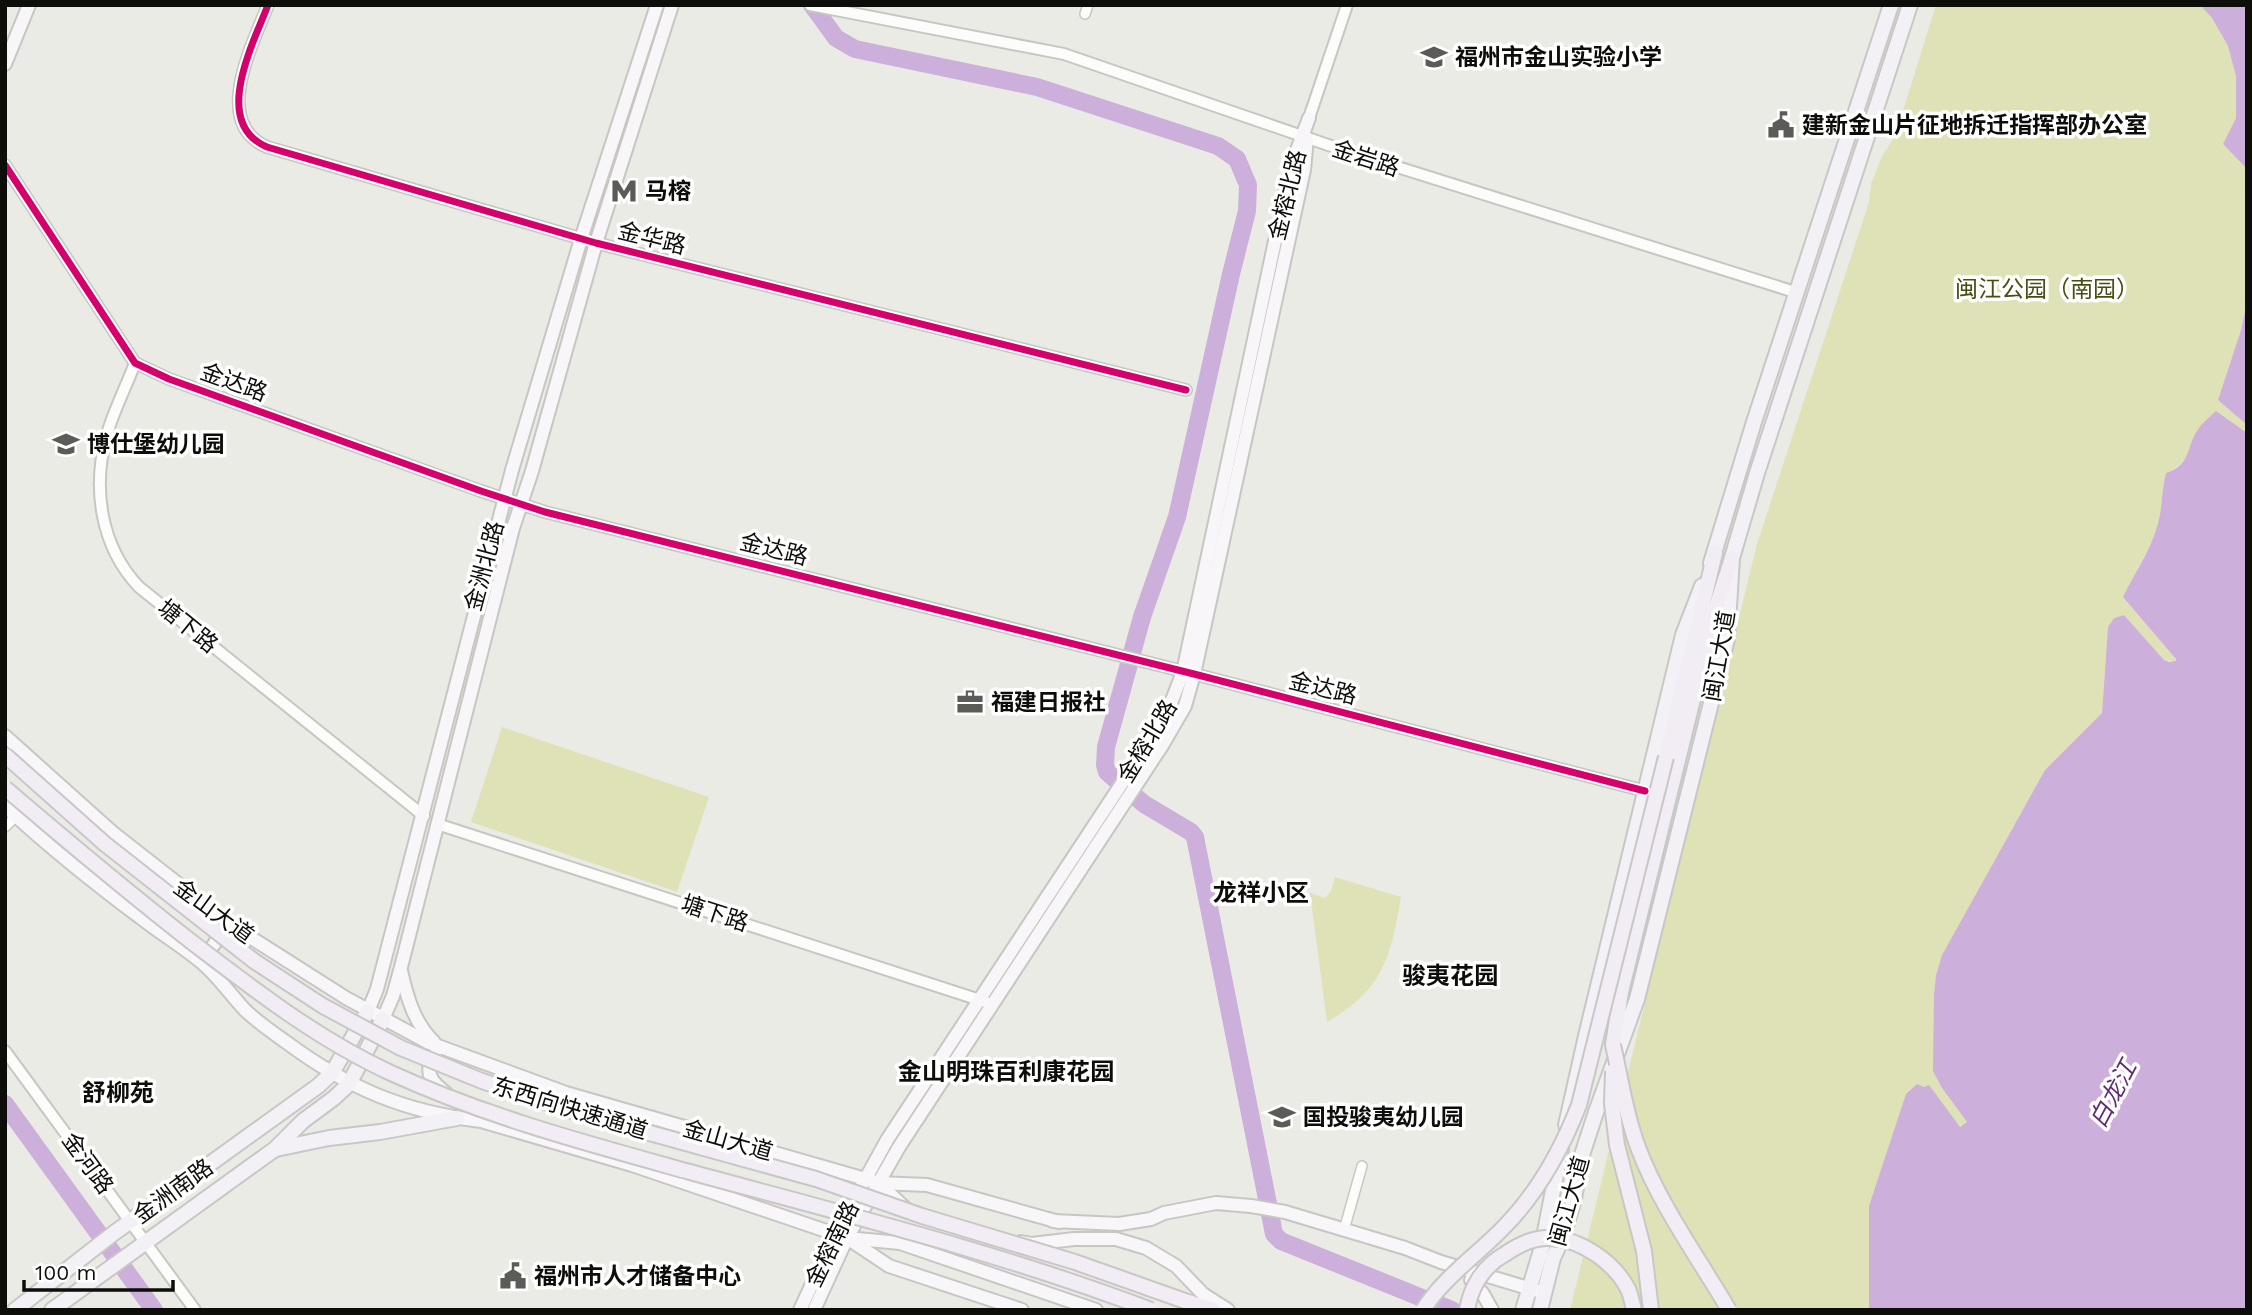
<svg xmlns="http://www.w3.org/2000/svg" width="2252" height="1315" viewBox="0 0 2252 1315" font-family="'Work Sans','Noto Sans SC',sans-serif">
<rect width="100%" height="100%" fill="#ebebe6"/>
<g fill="#dfe2b6">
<path d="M1936 5H2200L2212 18 2228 46 2236 76V118L2223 144 2247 169V303L2241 330 2218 400 2247 425V433L2198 429C2192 449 2186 465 2166 473 2162 487 2163 492 2163 505 2163 527 2133 576 2123 597L2176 659V662L2164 660 2124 615 2114 618 2108 627 2102 713 2045 770 1942 955 1936 975 1934 994 1942 1088 1967 1122 1877 1186 1869 1206V1310H1570L1757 544 1869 202 1871 184 1882 156 1895 136Z"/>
<path d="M502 727 709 797 677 892 471 822Z"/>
<path d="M1335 877 1401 897C1391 957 1383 990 1327 1022L1310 893 1325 898 1331 891Z"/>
</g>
<g fill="#ccafda">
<path d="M2200 5H2247V169L2223 144 2236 118V76L2228 46 2212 18Z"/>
<path d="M2247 303V425L2218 400 2241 330Z"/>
<path d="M2216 411 2247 433V1310H1869V1206L1906 1094 1917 1084 1924 1087 1929 1085 1960 1127 1967 1122 1942 1088 1933 1071 1934 994 1936 975 1942 955 2045 770 2102 713 2108 627 2114 618 2124 615 2164 660 2169 662 2176 661V659L2123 597C2134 574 2150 551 2157 527 2163 508 2161 492 2166 473 2192 465 2186 445 2199 428 2203 422 2211 416 2216 411Z"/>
</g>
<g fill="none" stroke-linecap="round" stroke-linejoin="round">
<g stroke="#ccafda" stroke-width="18">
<path d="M812 5 836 38 855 49 1037 87 1218 146 1237 159 1248 185 1247 211 1231 274 1177 517 1142 617 1106 747 1105 765 1107 772 1144 804 1191 832 1195 837 1274 1234 1281 1241 1452 1310"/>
<path d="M5 1104 154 1310"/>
</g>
<g stroke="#c6c7c2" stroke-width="12">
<g id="minor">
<path d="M1085 14 1088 5"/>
<path d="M5 827 16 816"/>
<path d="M1344 1230 1362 1166"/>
</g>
</g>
<g stroke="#c6c7c2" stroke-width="14">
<g id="tertiary">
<path d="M268 5C253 44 211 123 267 147L596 243 1186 390"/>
<path d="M810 5 1064 54 1337 148 1798 293"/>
<path d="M1309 118 1347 5"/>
<path d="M5 165 135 363 169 379 481 491 545 512 1194 674 1645 791"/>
<path d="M135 363C126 387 114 410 107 434 92 487 100 546 139 587L424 816"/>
<path d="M437 824 986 1002"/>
<path d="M5 1051 195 1310"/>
</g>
</g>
<g stroke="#c6c7c2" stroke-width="16">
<g id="secondary">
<path d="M5 64 29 5"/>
<path d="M5 736 112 832 228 923 346 998 427 1042 566 1093 879 1183 907 1210"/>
<path d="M5 806C48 846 94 883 141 918 160 933 182 946 201 962 218 976 230 994 244 1009 257 1022 272 1032 286 1042 348 1088 404 1112 481 1121L632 1165 847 1238 900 1243 1096 1310"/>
<path d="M202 962 225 928"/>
<path d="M401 971C407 997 414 1023 434 1042"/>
<path d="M368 1011 377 989 512 470 581 239 657 5"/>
<path d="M383 1019 393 996 401 967 513 528 532 471 596 243 672 5"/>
<path d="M435 1054C423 1072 431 1082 446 1093"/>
<path d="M879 1183 927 1185 1059 1222"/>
<path d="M1053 1221 1119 1224 1151 1219 1164 1213 1216 1203 1251 1206 1285 1212 1405 1248 1441 1262 1538 1291"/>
<path d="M850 1240 889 1266 1022 1310"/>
<path d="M1021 1242 1032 1244 1074 1239H1116L1146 1248 1176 1266 1203 1294 1228 1310"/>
<path d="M1471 1280 1483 1294 1492 1310"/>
<path d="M800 1310 835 1234 887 1140 1128 774 1171 703 1183 672 1291 166 1309 118"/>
<path d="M814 1310 847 1238 899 1147 1163 744 1185 706 1194 674 1304 170 1307 138"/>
</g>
</g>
<g stroke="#c7c7c5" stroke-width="18">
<g id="primary">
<path d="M1711 563 1754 422 1891 5"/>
<path d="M1566 1125 1586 1036 1683 635 1702 586"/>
<path d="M276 1149 329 1138 380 1132 457 1118"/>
<path d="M15 1310 114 1233 318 1086 332 1073 368 1011"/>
<path d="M52 1310 275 1149 303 1121 334 1098 349 1084 383 1019"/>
<path d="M1523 1310 1542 1247 1561 1149"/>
<path d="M1540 1310 1553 1258 1563 1236 1574 1199 1581 1158 1596 1112 1637 999 1727 639 1732 558 1757 473 1910 5"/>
</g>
</g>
<g stroke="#c7c7c5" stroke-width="18">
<g id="trunk">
<path d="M1666 757 1715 553"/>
<path d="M1613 1045 1621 992 1714 614 1732 558"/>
<path d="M1617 1145 1644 1251 1651 1310"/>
<path d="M1185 1301 1213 1310"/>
</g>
</g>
<use href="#minor" stroke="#fcfcfb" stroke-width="9"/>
<use href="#tertiary" stroke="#fcfcfb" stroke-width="10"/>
<use href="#secondary" stroke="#f8f6f9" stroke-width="12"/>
<use href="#primary" stroke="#f4f1f6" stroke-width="14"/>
<use href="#trunk" stroke="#f2edf4" stroke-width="14"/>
<g stroke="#c7c7c5" stroke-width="18" stroke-linecap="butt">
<g id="trunk-bridge">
<path d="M5 755 105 844 254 961 323 1006 401 1048 482 1081 581 1114 816 1179 922 1216 1075 1262 1185 1301"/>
<path d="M5 788C67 841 129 893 193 943 256 991 319 1040 391 1073 487 1117 589 1144 690 1172 844 1214 1001 1253 1151 1310"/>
<path d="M1613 1045C1621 1080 1626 1116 1639 1150 1660 1205 1699 1259 1729 1310"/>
<path d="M1613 1071 1612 1104 1617 1145"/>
<path d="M1423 1310C1443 1278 1477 1255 1503 1228 1538 1193 1561 1151 1579 1105L1666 757"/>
<path d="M1467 1310C1471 1286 1484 1266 1505 1254 1518 1245 1533 1237 1550 1238 1581 1239 1614 1262 1628 1289 1631 1295 1632 1303 1634 1310"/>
</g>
</g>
<use href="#trunk-bridge" stroke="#f2edf4" stroke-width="14"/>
<g stroke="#fff" stroke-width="11">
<g id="cycleway">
<path d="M268 5C253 44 211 123 267 147L596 243 1186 390"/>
<path d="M5 165 135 363 169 379 481 491 545 512 1194 674 1645 791"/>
</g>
</g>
<use href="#cycleway" stroke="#d6006c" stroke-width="7"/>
</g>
<defs>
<g id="school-bare" transform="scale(2.1)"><path d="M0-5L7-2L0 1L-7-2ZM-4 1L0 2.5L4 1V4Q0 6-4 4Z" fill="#5b5b57" stroke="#fff" stroke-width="2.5" paint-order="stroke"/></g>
<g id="civic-bare" transform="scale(2.1)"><path d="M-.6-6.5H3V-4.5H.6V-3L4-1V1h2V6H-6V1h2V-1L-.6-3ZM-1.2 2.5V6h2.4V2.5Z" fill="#5b5b57" stroke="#fff" stroke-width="2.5" paint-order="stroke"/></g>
<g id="metro-bare" transform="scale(2.1)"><path d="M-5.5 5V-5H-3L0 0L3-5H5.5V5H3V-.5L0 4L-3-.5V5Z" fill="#5b5b57" stroke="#fff" stroke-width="2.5" paint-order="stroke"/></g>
<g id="office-bare" transform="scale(2.1)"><path d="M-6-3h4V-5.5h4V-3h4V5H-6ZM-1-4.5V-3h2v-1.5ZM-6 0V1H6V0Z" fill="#5b5b57" stroke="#fff" stroke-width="2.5" paint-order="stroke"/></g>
</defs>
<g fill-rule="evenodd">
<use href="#school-bare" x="1434" y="57"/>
<use href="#civic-bare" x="1781" y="125"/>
<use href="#metro-bare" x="624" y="191"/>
<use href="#school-bare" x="66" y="444"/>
<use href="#office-bare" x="970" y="702"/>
<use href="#school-bare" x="1282" y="1117"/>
<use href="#civic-bare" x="513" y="1276"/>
</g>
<g text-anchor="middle" stroke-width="7" stroke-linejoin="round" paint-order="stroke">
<g font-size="23" font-weight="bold" fill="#0d0d0a" stroke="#fff" text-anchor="start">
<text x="1455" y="65">福州市金山实验小学</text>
<text x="1802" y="133">建新金山片征地拆迁指挥部办公室</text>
<text x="645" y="199">马榕</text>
<text x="87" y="452">博仕堡幼儿园</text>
<text x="991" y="710">福建日报社</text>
<text x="1303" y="1125">国投骏夷幼儿园</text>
<text x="534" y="1284">福州市人才储备中心</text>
</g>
<g font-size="23" fill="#0d0d0a" stroke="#fff">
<text transform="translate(1366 158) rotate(18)" y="8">金岩路</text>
<text transform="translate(1287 195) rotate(-76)" y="8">金榕北路</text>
<text transform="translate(652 238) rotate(14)" y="8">金华路</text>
<text transform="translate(234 382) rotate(20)" y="8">金达路</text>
<text transform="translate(774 549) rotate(14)" y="8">金达路</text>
<text transform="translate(484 566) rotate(-75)" y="8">金洲北路</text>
<text transform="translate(188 626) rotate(39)" y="8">塘下路</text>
<text transform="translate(1719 656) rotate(-80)" y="8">闽江大道</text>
<text transform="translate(1323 688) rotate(14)" y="8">金达路</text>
<text transform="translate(1147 741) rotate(-59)" y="8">金榕北路</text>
<text transform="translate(214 911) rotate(36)" y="8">金山大道</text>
<text transform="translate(715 913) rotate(18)" y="8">塘下路</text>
<text transform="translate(570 1108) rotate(17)" y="8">东西向快速通道</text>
<text transform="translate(728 1140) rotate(16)" y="8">金山大道</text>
<text transform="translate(88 1163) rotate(54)" y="8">金河路</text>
<text transform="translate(173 1191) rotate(-36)" y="8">金洲南路</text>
<text transform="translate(1569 1201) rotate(-74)" y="8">闽江大道</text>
<text transform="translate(832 1244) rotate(-64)" y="8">金榕南路</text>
</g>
<g font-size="23" fill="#4a4c11" stroke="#fff">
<text x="2047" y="297">闽江公园（南园）</text>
</g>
<g font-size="24" font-weight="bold" fill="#0d0d0a" stroke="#fff">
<text x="1261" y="901">龙祥小区</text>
<text x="1450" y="984">骏夷花园</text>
<text x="1006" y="1080">金山明珠百利康花园</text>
<text x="118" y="1101">舒柳苑</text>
</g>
<g font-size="24" font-style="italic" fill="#5f2b77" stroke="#fff">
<text transform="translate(2113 1094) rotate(-62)" y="8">白龙江</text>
</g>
</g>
<rect width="2252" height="1315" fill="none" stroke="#0d0d0a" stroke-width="14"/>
<path d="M24 1280v10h149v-10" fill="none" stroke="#0d0d0a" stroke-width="3.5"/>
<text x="35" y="1280" font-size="21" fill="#0d0d0a" stroke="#ffffff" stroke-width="5" paint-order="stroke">100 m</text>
</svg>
